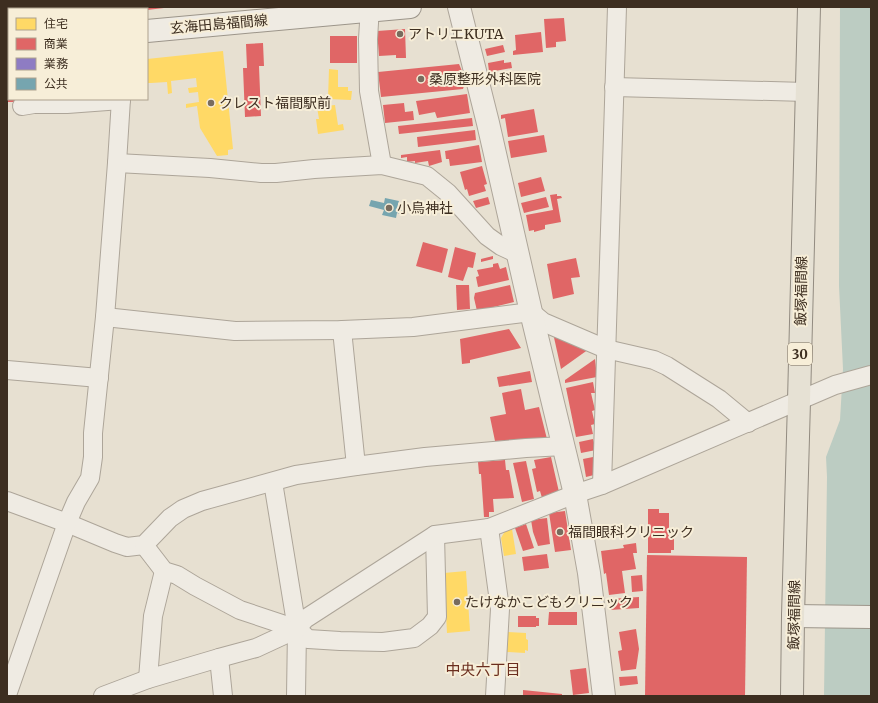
<svg xmlns="http://www.w3.org/2000/svg" width="878" height="703" viewBox="0 0 878 703" font-family="Merriweather,'Noto Sans JP',serif">
<rect width="100%" height="100%" fill="#e7e0d1"/>
<path fill="#bcccc2" d="M840 7H871V696H824L827 477 826 457 840 420 843 369 839 286Z"/>
<g fill="#ffd966">
<path d="M223 51 233 149 228 150V155L217 156 200 128 197 106 186 108V104L199 102 198 92 189 93 188 88 197 87 196 78 171 81 172 93 168 94 167 82 151 83H147V59Z"/>
<path d="M329 69 338 70V87H348V91H352L351 100 328 99Z"/>
<path d="M335 105 338 125 343 124 344 130 318 134 316 119H319L317 107Z"/>
<path d="M512 529 516 554 504 556 501 538 505 531Z"/>
<path d="M466 571 470 631 447 633 444 573Z"/>
<path d="M508 632 526 633V639L528 640V651L525 650V653L507 652Z"/>
</g>
<g fill="#e06666">
<path d="M136 7H164V8L147 10V9H136Z"/>
<path d="M564 18 566 41 556 42V47L546 48 544 19Z"/>
<path d="M405 29 406 58H396V55L379 56 377 31Z"/>
<path d="M541 32 543 52 513 55V51L516 50 515 35Z"/>
<rect x="330" y="36" width="27" height="27"/>
<path d="M263 43 264 66H259L261 116 245 117 243 68H247L246 44Z"/>
<path d="M503 45 505 52 487 56 485 49Z"/>
<path d="M504 60V63L511 62 512 68 495 71 496 74H491V72H489L488 63Z"/>
<path d="M459 64 462 71 464 86 463 89 381 97 378 72Z"/>
<path d="M9 71V99H14V102H7V72Z"/>
<path d="M467 94 470 113 437 118 435 112 419 115 416 101Z"/>
<path d="M404 103 405 112 413 111 414 120 385 123 383 105Z"/>
<path d="M534 109 538 132 508 137 505 118 501 119V115Z"/>
<path d="M472 118 473 126 399 134 398 126Z"/>
<path d="M475 130 476 140 418 147 417 137Z"/>
<path d="M544 135 547 152 511 158 508 141Z"/>
<path d="M479 145 482 162 450 166 449 159H446L445 151Z"/>
<path d="M440 150 442 162 429 166 428 161 415 163V161L407 162V157L401 158V155Z"/>
<path d="M482 166 487 184 484 185 486 191 469 196 467 189 465 190 460 172Z"/>
<path d="M541 177 545 191 521 197 518 183Z"/>
<path d="M557 194V196H561L562 198 557 199 561 222 545 225V229L534 232V230L529 231 526 215 553 210 550 195Z"/>
<path d="M488 197 490 204 476 208 473 201Z"/>
<path d="M546 197 549 207 524 213 521 203Z"/>
<path d="M423 242 448 249 442 273 416 266Z"/>
<path d="M455 247 476 253 473 268 468 267 463 281 448 277Z"/>
<path d="M493 256V259L481 262V259Z"/>
<path d="M576 258 580 277 571 278 574 294 553 299 547 264Z"/>
<path d="M498 263 500 269 506 267 509 280 478 287 476 277 479 276 477 270 493 267V264Z"/>
<path d="M456 285H469L470 309 457 310Z"/>
<path d="M510 285 514 302 477 311 474 298 475 293Z"/>
<path d="M509 329 521 348 470 360V363L462 364 460 339Z"/>
<path d="M553 333 589 349 561 369Z"/>
<path d="M595 359 597 377 565 383V380Z"/>
<path d="M530 371 532 382 499 387 497 377Z"/>
<path d="M593 382 595 393H591L595 410 592 411 595 424 591 425 593 434 576 437 566 388Z"/>
<path d="M521 389 525 410 539 407 547 439 495 441 490 417 506 414 502 393Z"/>
<path d="M593 439 596 450 581 453 579 442Z"/>
<path d="M551 457 559 492 542 498 540 491 537 492 532 469 536 468 534 460Z"/>
<path d="M593 457 594 475 586 477 583 459Z"/>
<path d="M505 460 506 470H509L514 498 493 499 494 512H489V517H484L481 474H479L478 462Z"/>
<path d="M526 461 534 499 522 502 513 463Z"/>
<path d="M648 509H659V513H669V537H674V550H671V553H648Z"/>
<path d="M565 511 571 550 555 552 549 513Z"/>
<path d="M547 518 550 544 538 546 533 532 531 520Z"/>
<path d="M526 524 534 548 523 551 515 528Z"/>
<path d="M636 543 637 553H633L636 569 622 571 625 593 609 595 606 573 604 574 601 551 624 548 623 545Z"/>
<path d="M547 554 549 568 524 571 522 557Z"/>
<path d="M647 555 747 557 745 696H645Z"/>
<path d="M642 575 643 591 632 592 631 576Z"/>
<path d="M639 597V608L610 610 609 599Z"/>
<path d="M549 612H577V625H548Z"/>
<path d="M518 616H536V618H539V626H536V627H518Z"/>
<path d="M636 629 639 649 636 669 621 671 618 651 622 650 619 632Z"/>
<path d="M586 668 589 693 573 695 570 670Z"/>
<path d="M637 676 638 684 620 686 619 677Z"/>
<path d="M523 690 562 694V696H523Z"/>
</g>
<rect fill="#8e7cc3" x="29" y="7" width="42" height="2"/>
<path fill="#76a5af" d="M385 198 399 201 398 204 403 205 401 214 397 213 396 218 382 215 384 210 369 206 371 200 384 203Z"/>
<g fill="none" stroke-linecap="round" stroke-linejoin="round">
<g stroke="#ada599" stroke-width="20">
<g id="minor">
<path d="M124 7V9"/>
<path d="M370 7 368 39 369 91 382 165"/>
<path d="M614 87 806 92"/>
<path d="M22 106 34 104H67L121 100"/>
<path d="M117 163 210 168 261 173H276L314 169 382 165 427 176 448 193 487 236 501 246 518 254"/>
<path d="M105 317 235 331 342 330 413 327 531 312 543 322 606 349 654 360 667 366 719 399 748 423"/>
<path d="M342 330 356 466"/>
<path d="M7 370 99 378"/>
<path d="M273 482 297 629 296 696"/>
<path d="M602 485 617 7"/>
<path d="M7 501 67 523 115 543 127 547 144 545 170 518 183 509 202 501 296 475 356 466 425 457 526 448 564 446"/>
<path d="M489 528 500 609 495 696"/>
<path d="M144 545 164 571 177 575 195 586 240 610 297 629 308 639 340 641 383 642 414 638 430 626 437 617 435 535"/>
<path d="M219 658 223 696"/>
<path d="M148 679 153 616 164 571"/>
<path d="M7 695 67 523 76 502 90 478 93 457V433L105 317 117 163 121 99"/>
<path d="M103 696 148 679 219 658 256 648 297 629 305 619 435 535 489 528 575 494 602 485 835 385 871 375"/>
</g>
</g>
<g stroke="#ada599" stroke-width="24">
<path id="tertiary" d="M459 7 488 123 531 312 575 494 589 573 604 696"/>
</g>
<g stroke="#9c958a" stroke-width="24">
<g id="secondary">
<path d="M147 31 410 7"/>
<path d="M7 44H9"/>
<path d="M793 616 871 617"/>
</g>
</g>
<g stroke="#928b80" stroke-width="24">
<path id="primary" d="M792 696 793 616 799 401 809 7"/>
</g>
<use href="#minor" stroke="#efebe3" stroke-width="18"/>
<use href="#tertiary" stroke="#efebe3" stroke-width="22"/>
<use href="#secondary" stroke="#efebe3" stroke-width="22"/>
<use href="#primary" stroke="#e6e1d4" stroke-width="22"/>
</g>
<g fill="#786c5e" stroke="#f7eed8" stroke-width="1.5">
<circle cx="400" cy="34" r="4"/>
<circle cx="421" cy="79" r="4"/>
<circle cx="211" cy="103" r="4"/>
<circle cx="389" cy="208" r="4"/>
<circle cx="560" cy="532" r="4"/>
<circle cx="457" cy="602" r="4"/>
</g>
<g text-anchor="middle" stroke-width="4" stroke-linejoin="round" paint-order="stroke">
<rect fill="#f7eed8" stroke="#756857" stroke-width="1" x="788" y="343" width="24" height="22" rx="3"/>
<g font-size="13" font-weight="bold" fill="#3d2e20">
<text x="800" y="359">30</text>
</g>
<g font-size="14" fill="#3d2e20" stroke="#f7eed8">
<text transform="translate(219 24) rotate(-5)" y="5">玄海田島福間線</text>
<text transform="translate(801 291) rotate(-89)" y="5">飯塚福間線</text>
<text transform="translate(794 615) rotate(-89)" y="5">飯塚福間線</text>
</g>
<g font-size="14" fill="#3d2e20" stroke="#f7eed8" text-anchor="start">
<text x="408" y="39">アトリエKUTA</text>
<text x="429" y="84">桑原整形外科医院</text>
<text x="219" y="108">クレスト福間駅前</text>
<text x="397" y="213">小烏神社</text>
<text x="568" y="537">福間眼科クリニック</text>
<text x="465" y="607">たけなかこどもクリニック</text>
</g>
<g font-size="15" fill="#6b2e1e" stroke="#f7eed8">
<text x="483" y="675">中央六丁目</text>
</g>
</g>
<rect width="878" height="703" fill="none" stroke="#3d2e20" stroke-width="16"/>
<rect x="8" y="8" width="140" height="92" fill="#f7eed8" stroke="#ada18e"/>
<rect x="16" y="18" width="20" height="12" fill="#ffd966" stroke="#ada18e"/>
<text x="44" y="28" font-size="12" fill="#3d2e20">住宅</text>
<rect x="16" y="38" width="20" height="12" fill="#e06666" stroke="#ada18e"/>
<text x="44" y="48" font-size="12" fill="#3d2e20">商業</text>
<rect x="16" y="58" width="20" height="12" fill="#8e7cc3" stroke="#ada18e"/>
<text x="44" y="68" font-size="12" fill="#3d2e20">業務</text>
<rect x="16" y="78" width="20" height="12" fill="#76a5af" stroke="#ada18e"/>
<text x="44" y="88" font-size="12" fill="#3d2e20">公共</text>
</svg>
